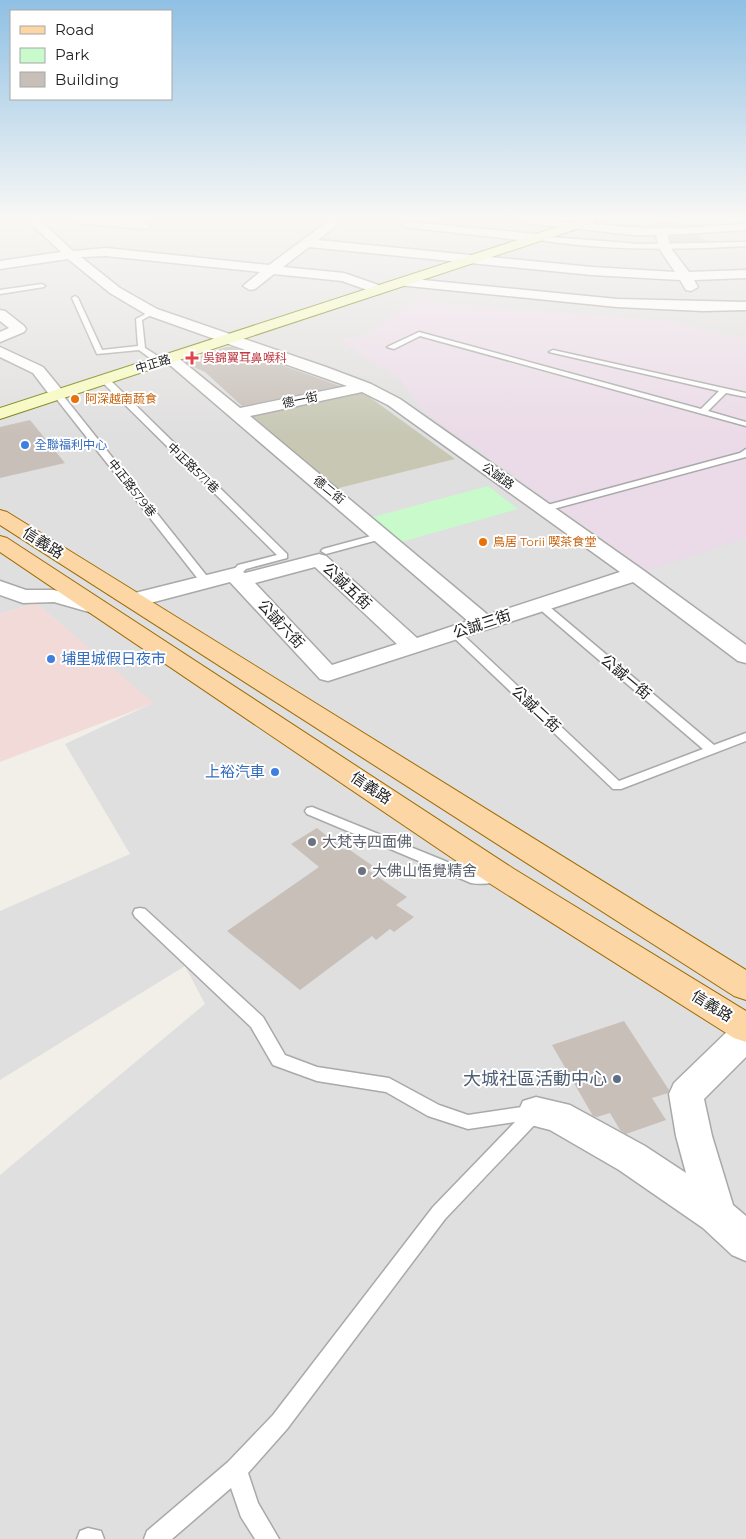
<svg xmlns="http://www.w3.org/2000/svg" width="746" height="1539" viewBox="0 0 746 1539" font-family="Montserrat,'Noto Sans TC',sans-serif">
<rect width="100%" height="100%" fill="#f2efe9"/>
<path fill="#e0dfdf" d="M0 220H746V1539H0V1175L205 1004 185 966 0 1080V911L130 854 65 744 153 703 36 603 0 614Z"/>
<path fill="#f2dad9" d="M36 603 154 703 0 762V614Z"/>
<path fill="#ebdbe8" d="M419 297 449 305 669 321 746 339V641L425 412 398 377 340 340 368 335Z"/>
<path fill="#c7c7b4" d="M361 391 455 459 335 489 251 415Z"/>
<g fill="#c8facc">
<path d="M609 220H746V223L667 227 605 224Z"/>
<path d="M488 486 518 509 401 542 373 517Z"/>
</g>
<path fill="#e2e2e2" d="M746 538V641L647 571Z"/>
<g fill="#c7bfb8">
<path d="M651 220H672L681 226H657Z"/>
<path d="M697 235 707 241 671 242 670 237Z"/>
<path d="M226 347H232L340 386 242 406 205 372 191 366 185 361Z"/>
<path d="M30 420 65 463 0 478V427Z"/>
<path d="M317 828 344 850 347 848 373 866 368 870 407 897 396 905 414 917 394 932 390 929 376 940 372 936 300 990 227 931 319 867 291 844Z"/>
<path d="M624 1021 669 1090 668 1093 652 1098 666 1120 626 1134 620 1130 610 1113 597 1117 593 1116 552 1045Z"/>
</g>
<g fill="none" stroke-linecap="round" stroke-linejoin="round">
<g stroke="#a9a9a9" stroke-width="3">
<g id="lane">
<path d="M536 236 641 244 746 242V246C678 250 601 251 534 239Z"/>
<path d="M42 284 45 286 44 287 0 294V290Z"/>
<path d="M75 296 78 298 102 350 138 346 136 319 151 311H155V313L142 320 145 348 164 360V364H158L139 350 97 354 72 298Z"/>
<path d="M419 332 701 409 719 391 549 352 553 350 746 393V397L726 393 708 411 746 422V426L420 336 394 349 387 347Z"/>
<path d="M101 377H107L287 554V558L246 569 239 576H231L230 574 238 565 277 555 101 381Z"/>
<path d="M55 393H61L210 580V584H202L55 397Z"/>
<path d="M746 449V457L546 511H540L538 509 540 507 740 453Z"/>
<path d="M382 533 387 536 385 538 326 554 321 551 323 549Z"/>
<path d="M541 602 545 603 714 745 746 733V741L621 789H613L451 635 450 633 451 631H459L619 781 703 749 537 607 536 605Z"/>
<path d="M312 807 477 874 499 872 504 873 506 877 504 881C494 883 481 885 471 883L307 814 305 811 307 808Z"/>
<path d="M140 908 145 909 263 1017 285 1055 317 1067 389 1078 439 1105 468 1115 536 1105 542 1107 544 1112 542 1117 445 1219 287 1429 248 1473 258 1503 279 1539H255L241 1517 231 1488 172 1539H144L147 1531 228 1462 273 1415 433 1207 515 1122 468 1129 428 1116 386 1092 317 1081 273 1065 251 1027 135 917 133 913 135 909Z"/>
<path d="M88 1528 101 1531 104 1539H77L80 1531Z"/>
</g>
</g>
<g stroke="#a9a9a9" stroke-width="3">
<g id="street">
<path d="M27 220H40L73 251 106 248 269 265 327 222 326 220H338V224L318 240 592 267 675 272 658 247 656 235H633L527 223 521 220C559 220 595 225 632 227 669 230 708 226 746 224V230L668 235 670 247 689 272 746 270V278L694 280 698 287 691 291 686 290 680 280 592 275 309 247 283 267 344 273 384 287 386 290 379 294 342 281 274 274 255 289 250 290 243 286 260 272 106 256 81 257 120 288 157 309 326 367 371 384 400 399 643 570 746 645V663L738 661 633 582 328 681 320 679 230 582 135 607 127 605 124 600 127 595 235 568 245 573 319 554 326 556 417 638 468 621 163 359 166 356H176L240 408 347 386 147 315 110 293 68 259 0 269V261L61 252ZM362 392 388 405 620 572 488 615 250 416ZM315 567 397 644 332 665 255 583Z"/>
<path d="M74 220C89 220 142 217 151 226L145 229 80 223Z"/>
<path d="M409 222 536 234 542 238 536 242 405 227 403 225Z"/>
<path d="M403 278 617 299 746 302V310L703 311 617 307 398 285 396 282Z"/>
<path d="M0 310 5 311 24 326 26 329 24 332 0 342V332L9 328 0 321Z"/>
<path d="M0 347 43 367 66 395 64 398H52L33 373 0 357Z"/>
<path d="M0 581 26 590H54L104 602 107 607 104 612 96 614 54 602 23 603 0 595Z"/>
<path d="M746 1021V1057L704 1099 712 1136 733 1205 746 1216V1261L732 1255 703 1228 619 1170 550 1130 523 1123 518 1112 523 1101 536 1097 570 1105 645 1146 686 1173 676 1136 669 1094 674 1083 734 1025Z"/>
</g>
</g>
<g stroke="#707d05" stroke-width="2">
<path id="secondary" d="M579 220H597L595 223 0 419V408Z"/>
</g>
<g stroke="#a06b00" stroke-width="2">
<g id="primary">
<path d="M0 510 7 512 746 970V1000L734 996 0 525Z"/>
<path d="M0 536 7 538 514 869 746 1011V1042L734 1038 492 885 0 552Z"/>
</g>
</g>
<use href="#lane" fill="#fff" fill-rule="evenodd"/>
<use href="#street" fill="#fff" fill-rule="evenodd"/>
<use href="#secondary" fill="#f7fabf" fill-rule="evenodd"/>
<use href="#primary" fill="#fcd6a4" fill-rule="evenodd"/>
</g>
<linearGradient id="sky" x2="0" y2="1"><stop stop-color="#8fc0e4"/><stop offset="0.5" stop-color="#f9f8f5"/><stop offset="1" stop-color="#f9f8f5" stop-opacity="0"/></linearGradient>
<rect width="746" height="436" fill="url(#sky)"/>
<path fill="#e0444e" stroke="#fff" stroke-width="2" d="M189.5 350.5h5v5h5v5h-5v5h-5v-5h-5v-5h5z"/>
<g fill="#e8710a" stroke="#fff" stroke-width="2">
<circle cx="75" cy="399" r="5"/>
<circle cx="483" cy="542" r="5"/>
</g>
<g fill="#3f7fe0" stroke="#fff" stroke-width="2">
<circle cx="25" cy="445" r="5"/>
<circle cx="51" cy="659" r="5"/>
<circle cx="275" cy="772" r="5"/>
</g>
<g fill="#6b7280" stroke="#fff" stroke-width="2">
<circle cx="312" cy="842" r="5"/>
<circle cx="362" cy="871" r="5"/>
</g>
<circle fill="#5c6f8a" stroke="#fff" stroke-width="2" cx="617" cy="1079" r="5"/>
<g text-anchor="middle" stroke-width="4" stroke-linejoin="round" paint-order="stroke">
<g font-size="12" fill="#be3a42" stroke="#fff" text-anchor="start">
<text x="203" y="362">吳錦翼耳鼻喉科</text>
</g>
<g font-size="12" fill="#222" stroke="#fff">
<text transform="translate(153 364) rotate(-17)" y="4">中正路</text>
<text transform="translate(300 400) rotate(-12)" y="4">德一街</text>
<text transform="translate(193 468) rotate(44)" y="4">中正路571巷</text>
<text transform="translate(498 476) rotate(35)" y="4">公誠路</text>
<text transform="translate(132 488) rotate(52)" y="4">中正路579巷</text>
<text transform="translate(329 490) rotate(39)" y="4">德二街</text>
</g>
<g font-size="12" fill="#c56008" stroke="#fff" text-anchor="start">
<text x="85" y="403">阿深越南蔬食</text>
<text x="493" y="546">鳥居 Torii 喫茶食堂</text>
</g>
<g font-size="12" fill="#366cbe" stroke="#fff" text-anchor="start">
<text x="35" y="449">全聯福利中心</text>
</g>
<g font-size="15" fill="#222" stroke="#fff">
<text transform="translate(43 543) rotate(32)" y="5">信義路</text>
<text transform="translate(347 586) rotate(43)" y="5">公誠五街</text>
<text transform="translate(281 624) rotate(47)" y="5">公誠六街</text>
<text transform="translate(482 624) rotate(-18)" y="5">公誠三街</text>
<text transform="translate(626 677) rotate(40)" y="5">公誠一街</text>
<text transform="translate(536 709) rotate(43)" y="5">公誠二街</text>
<text transform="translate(371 788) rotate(34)" y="5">信義路</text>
<text transform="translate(712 1006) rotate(32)" y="5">信義路</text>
</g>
<g font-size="15" fill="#366cbe" stroke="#fff" text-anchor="start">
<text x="61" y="664">埔里城假日夜市</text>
<text x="265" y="777" text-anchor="end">上裕汽車</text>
</g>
<g font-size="15" fill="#5b616d" stroke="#fff" text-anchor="start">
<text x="322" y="847">大梵寺四面佛</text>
<text x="372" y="876">大佛山悟覺精舍</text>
</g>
<g font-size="18" fill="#4e5e75" stroke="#fff" text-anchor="end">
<text x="607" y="1085">大城社區活動中心</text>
</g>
</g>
<rect x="10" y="10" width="162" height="90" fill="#ffffff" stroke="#a7a7a7"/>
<rect x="20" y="26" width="25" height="8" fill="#fcd6a4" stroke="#a7a7a7"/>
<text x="55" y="35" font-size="15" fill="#222222">Road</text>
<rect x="20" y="48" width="25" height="15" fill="#c8facc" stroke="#a7a7a7"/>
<text x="55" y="60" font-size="15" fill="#222222">Park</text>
<rect x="20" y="72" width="25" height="15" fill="#c7bfb8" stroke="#a7a7a7"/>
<text x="55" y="85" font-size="15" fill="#222222">Building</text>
</svg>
